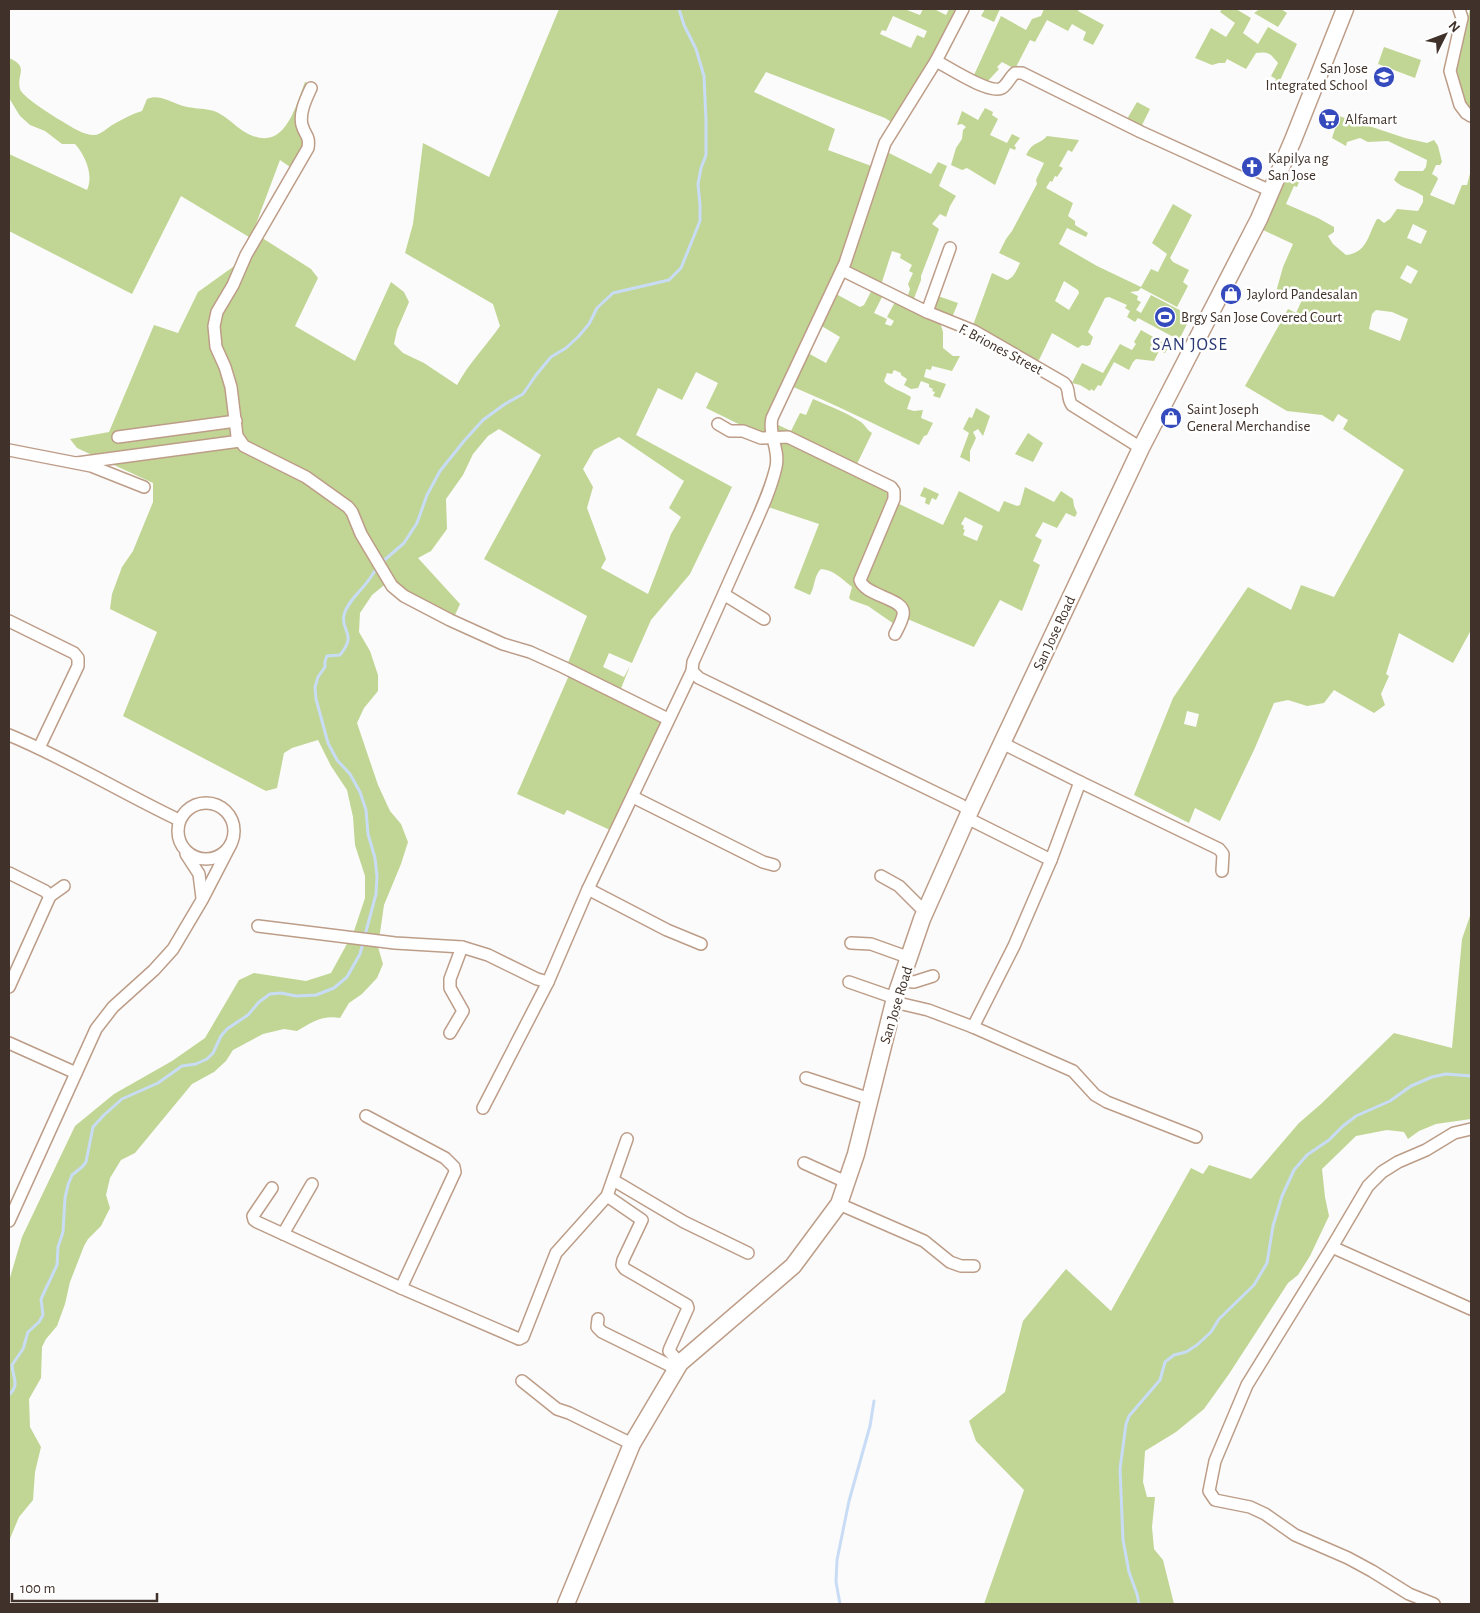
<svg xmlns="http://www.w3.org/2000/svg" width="1480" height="1613" viewBox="0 0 1480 1613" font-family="'Alegreya Sans',sans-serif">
<rect width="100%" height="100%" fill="#fbfbfb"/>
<g fill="#c1d694" fill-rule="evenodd">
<path d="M559 9H908L907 10 920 15 923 9H937L936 10 946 15 949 9H959L938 52 893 123 885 118 766 72 754 92 835 129 828 150 874 167 850 240 767 433 763 436 706 408 718 383 696 372 682 400 658 388 636 435 732 487 690 574 651 620 632 663 609 653 603 667 624 677 630 666 620 691 567 665 587 616 484 559 541 455 499 429 488 436 473 454 463 475 446 499 447 529 431 551 418 558 460 604 455 615 407 593 393 578 372 595 360 613 359 632 370 651 378 675V691L364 708 357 723 378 785 390 811 401 824 408 842 401 864 384 905 378 947 383 964 377 978 362 994 349 1003 340 1018C323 1015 312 1022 297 1031L284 1029 263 1034 233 1050 226 1061 214 1072 192 1084 135 1153 121 1160 110 1178 106 1195 110 1208 101 1226 88 1239 84 1246 70 1282 65 1304 57 1326 46 1339 42 1347 41 1378 29 1399 30 1427 41 1447 35 1472 33 1500 19 1517 9 1541V1281L22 1237 75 1126 114 1094 172 1061 205 1038 239 980 254 973 306 981 331 973 354 931 365 898V876L355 845 353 817 347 790 331 766 318 740 292 748 284 753 277 788 266 791 123 716 157 632 110 609 112 594 122 567 133 551 153 502V483L77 448 70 439 109 432 154 325 178 333 198 292 237 264 249 237 181 196 132 294 9 231V154L87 190C94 175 85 155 75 144H62L45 131 30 125 20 116 9 98V58C30 67 16 74 20 89 22 98 69 126 79 131 83 133 89 135 94 135 101 135 108 127 114 124 123 119 132 114 142 111L147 99C158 94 169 101 180 105 191 109 203 108 214 111 225 115 234 125 243 131 284 156 294 110 305 82L310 84 302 98 306 139 295 165 290 167 280 160 253 232 311 269 318 278 295 326 355 361 391 282 404 292 409 302 397 330 394 344 403 353 424 363 457 385C469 363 486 346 500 326L493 304 405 253 413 224 423 143 489 177ZM893 16 927 31 924 38 917 35 911 48 880 34 882 30 886 31ZM619 437 684 481 669 508 681 517 671 534 648 594 601 568 606 559 587 508 593 487 583 469 594 450Z"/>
<path d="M985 9H1000L994 22 981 16Z"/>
<path d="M1044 9H1079L1078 11 1104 25 1093 45 1083 40 1086 32 1072 24 1068 31 1047 20 1035 42 1030 40 1015 69 1002 62 997 67 999 69 987 82 974 75 1001 16 1026 30 1032 19 1041 16Z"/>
<path d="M1222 9H1236L1251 18 1243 33 1258 44 1268 27 1297 44 1275 91 1271 88 1276 79 1271 76 1278 63C1270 54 1270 51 1256 53L1246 69 1227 59 1225 63H1219L1212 65 1195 58 1211 28 1226 37 1235 23 1220 12Z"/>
<path d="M1260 9H1281L1287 13 1278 27 1254 13Z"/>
<path d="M1470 9H1471V108L1467 106 1455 70Z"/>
<path d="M1384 47 1421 60 1415 78 1378 64Z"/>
<path d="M1137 102 1150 109 1141 127 1127 119Z"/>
<path d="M985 108 993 112 992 115 998 119 990 135 1007 143 1012 134 1020 138 1014 146 1016 147 1015 150 1010 148 995 185 967 168 962 170 951 165 956 148 962 139 963 130 966 127 962 124 957 125 962 111 978 120Z"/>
<path d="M1339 116 1405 138 1427 143 1434 140 1438 146 1442 162 1440 165H1436L1432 174 1437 177 1438 179 1430 195 1454 205 1462 185H1467L1471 170V630L1453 663 1399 633 1386 674 1389 676 1381 694 1385 705 1374 713 1334 690 1324 703 1307 706 1288 700 1274 703 1254 750 1220 821 1195 808 1189 823 1134 795 1173 698 1248 587 1291 610 1301 585 1334 597 1404 470 1343 429 1348 420 1338 414 1333 422 1322 415 1287 411 1245 386 1288 309 1296 313 1302 300 1286 289 1281 294 1276 292 1283 267 1293 244 1261 229 1285 174 1299 182 1297 187 1294 186 1286 204 1318 218 1334 227V232L1328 236 1333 244 1346 255C1367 253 1368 235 1377 219H1379L1384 223 1390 219 1397 209 1418 211 1423 202V196C1412 188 1403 189 1394 180L1399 171H1423L1426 167 1427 160 1388 141 1368 142 1360 138 1347 142 1346 146 1332 138ZM1413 224 1427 231 1421 244 1407 238ZM1407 265 1418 271 1411 284 1400 278ZM1376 310 1392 312 1408 319 1400 341 1369 329 1372 314ZM1187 711 1199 714 1196 727 1184 724Z"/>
<path d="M1047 136 1079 140 1072 152 1068 150 1059 166 1063 168 1057 177 1055 176 1052 182 1050 181 1046 188 1073 203 1068 216 1075 221V225L1088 233 1086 237 1067 228 1059 244 1097 266 1141 287 1151 269 1158 272 1167 254 1152 243 1173 204 1192 215 1170 258 1173 262 1189 270 1183 282 1188 286 1177 307 1141 288 1138 291 1130 292 1138 296 1137 300 1141 302 1136 310 1141 313 1151 295 1191 316 1179 340 1138 318 1135 322 1127 317 1130 311 1125 308 1127 305 1109 297 1105 298 1088 332 1093 337 1090 345 1087 346 1082 345 1078 348 1052 333 1037 364 972 328 992 273 1007 280C1014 278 1017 269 1020 263L999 253 1006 239 1012 231 1037 184 1036 180 1044 163 1026 155C1034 140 1038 146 1047 136ZM1064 281 1078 290 1079 293 1069 310 1055 301Z"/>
<path d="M887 152 931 174 938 162 947 166 939 186 956 196 950 206 946 217 940 214 932 224 939 229 921 276V280L913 301 907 298 910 289 908 284 913 273 909 271 912 265 900 258 901 254 892 251 881 285 850 270 847 265Z"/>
<path d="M873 288 884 293 874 313 887 319 885 324 891 326 894 321 887 317 896 300 940 322 943 332V348L953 356H960L952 371 932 366 931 370 926 369 924 377 946 384 940 398 933 396 935 392 932 391 933 389 929 387V384L921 381 918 388 911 389 904 385 907 379 901 375V373L894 370 892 374 887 373 884 381C889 388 903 391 911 397L907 409 914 411 923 410 921 418 933 423 927 435 924 436 919 445C876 425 834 404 791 386L806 352 826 363 840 337 820 325 836 294 860 307 864 305Z"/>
<path d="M935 295 958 303 951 320 932 312Z"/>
<path d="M1141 330 1169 346 1165 353 1159 351 1154 361 1136 359 1133 362 1129 370 1114 362 1101 386 1098 385 1094 391 1091 389 1090 391 1080 385 1072 383 1082 363 1103 373 1120 344 1132 350 1136 344 1134 342Z"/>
<path d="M813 399C829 406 846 412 861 422 865 425 867 430 872 433L855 468 777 434 774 423 791 431 800 413 806 415Z"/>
<path d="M976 408 990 416 983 436 978 429 973 432 976 438 970 451V462L960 457 969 433 963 429 969 417 972 418Z"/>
<path d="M1028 433 1043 443 1033 462 1015 454Z"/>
<path d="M781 440 886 485 892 494 858 576 899 608 897 626 868 606 851 600 849 598 852 587C842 579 834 570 821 569 814 575 815 587 810 595L794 588 819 524 768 507 778 446Z"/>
<path d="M924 487 939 494 936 500 932 498 929 505 925 503 926 498 920 496Z"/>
<path d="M1025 487 1054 502 1061 491 1073 499 1074 506 1077 513 1075 517 1066 513 1057 528 1043 522 1035 536 1042 540 1033 561 1040 565 1022 611 1000 600 974 647 905 618 868 585 864 575 895 502 943 525 959 491 999 512 1004 501 1017 506 1020 505ZM965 517 983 526 977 541 963 535 965 530 963 529 964 526 961 524Z"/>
<path d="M570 673 661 721 610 830 567 810 564 815 517 794Z"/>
<path d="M1471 913V1119L1436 1124 1419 1131 1408 1139 1404 1132 1387 1130 1356 1136 1322 1169 1325 1197 1329 1216 1310 1256 1298 1275 1288 1283 1229 1374 1204 1409 1176 1432 1145 1451 1143 1482 1147 1497H1155L1152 1527 1154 1549 1163 1560 1174 1604H984L1024 1490 976 1441 969 1421 1005 1392 1023 1321 1066 1269 1111 1311 1191 1168 1203 1174 1209 1165 1251 1179 1299 1123 1321 1104 1394 1033 1452 1048 1462 939Z"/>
</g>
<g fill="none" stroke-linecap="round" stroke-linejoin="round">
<g stroke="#c8dcf5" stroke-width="3">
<path d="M381 563 404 543 417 523 427 495 440 471 464 441 483 420 505 404 523 394 536 375 551 357 566 348 578 337 589 324 597 308 613 293 669 280 681 268 700 221V205L698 184 701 168 706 155V121L704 76 696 49 684 25 679 9"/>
<path d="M9 1395C20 1384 13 1379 12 1365L23 1349 28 1332 39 1322 43 1315 41 1299 57 1265 58 1247 63 1232 65 1198 68 1185 72 1175 82 1167 86 1162 93 1127 104 1115 122 1099 158 1083 182 1066 196 1064 207 1059 213 1053 221 1036 227 1029 248 1015 259 1002 270 994 281 993 296 996 316 995 334 988 347 977 360 954 376 894 377 876 375 858 368 834 366 810 360 792 350 774 337 760 328 743 316 699 315 687 318 677 325 667V661L327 656 340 655C358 633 340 631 344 615 347 602 361 591 368 581 371 577 374 572 377 568"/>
<path d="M840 1604 836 1582 837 1560 849 1501 870 1426 874 1401"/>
<path d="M1139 1604 1137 1594 1129 1572 1123 1540 1120 1469 1126 1424 1129 1416 1160 1380 1165 1362 1174 1355 1186 1352 1197 1345 1211 1332 1219 1319 1254 1285 1267 1263 1273 1226 1282 1196 1294 1170 1307 1155 1329 1140 1343 1126 1356 1116 1390 1101 1411 1086 1432 1077 1446 1074 1471 1076"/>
</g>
<g stroke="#bd9d88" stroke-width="14">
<g id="street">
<path d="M1459 9 1462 18 1450 71 1460 105 1466 113 1471 116"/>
<path d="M936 61C948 67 990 95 1002 88 1007 85 1010 77 1015 73H1022L1141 132 1271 191"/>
<path d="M311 88C306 99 299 113 302 125 305 136 310 135 308 148L246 255 233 285 217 312 214 326 216 347 225 367 231 387 237 436 244 446 306 477 348 507 352 512 361 534 392 586 404 596 450 620 503 644 530 652 563 667 668 719"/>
<path d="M842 270 927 312 974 331 1064 383C1071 389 1066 397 1072 405L1141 448"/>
<path d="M927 312 950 248"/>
<path d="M718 424 730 431H743L761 438 788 437 891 487 894 491V499L860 580C865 597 907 598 903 615 902 621 898 628 895 634"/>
<path d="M118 437 236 421"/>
<path d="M9 450 91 466 144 487"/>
<path d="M77 463 240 441"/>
<path d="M725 595 764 619"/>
<path d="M9 621 74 653 78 658V666L39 748"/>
<path d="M692 671 699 678 961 805 970 811"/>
<path d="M9 735C67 759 122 793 179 820"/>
<path d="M1080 782 1219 849 1223 854 1222 871"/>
<path d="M633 797 763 862 774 865"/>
<circle cx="206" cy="831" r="28"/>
<path d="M967 818 1051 860"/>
<path d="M186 854 199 874 202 898"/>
<path d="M9 873 45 891 50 896 9 987"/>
<path d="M881 876 899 886 925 912"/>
<path d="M588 889 667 930 701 944"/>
<path d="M50 896 64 886"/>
<path d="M258 926 395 943 462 947 488 955 537 979 548 982 588 889 692 671 693 662C711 623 728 584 746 544 757 519 770 493 776 467 780 450 768 435 772 418L845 263 885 143 936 61 963 9"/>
<path d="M851 943 871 944 910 958"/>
<path d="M901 981 914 982 933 976"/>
<path d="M849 982 895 998"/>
<path d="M894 1002 928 1010 973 1027 1073 1071 1095 1095 1107 1102 1196 1137"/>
<path d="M973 1027 1014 946 1051 860 1080 782 1002 743"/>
<path d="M450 1033 463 1011 450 988V979L462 947"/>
<path d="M9 1043 76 1073"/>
<path d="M806 1078 870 1099"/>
<path d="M483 1108 548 982"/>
<path d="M366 1116 445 1158 454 1167 455 1172 401 1288"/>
<path d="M804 1163 846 1182"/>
<path d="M613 1180 684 1222 748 1253"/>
<path d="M272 1188 253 1216 254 1220 257 1222 401 1288 519 1339 523 1337 556 1253 607 1196 627 1139"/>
<path d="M607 1196 642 1220 623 1260 622 1265 625 1269 687 1305 688 1308 670 1348 669 1351 680 1363"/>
<path d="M839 1204 924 1241 950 1262 961 1266H974"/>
<path d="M9 1221 96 1029 113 1007 154 970 173 949 202 900 231 844"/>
<path d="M283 1234 312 1184"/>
<path d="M1332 1247 1471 1309"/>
<path d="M598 1319 597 1327 602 1332 677 1369"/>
<path d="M522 1381 557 1409 569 1413 632 1444"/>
<path d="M1434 1604 1409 1594 1372 1571 1348 1558 1295 1535 1265 1514 1250 1507 1215 1500 1209 1491 1215 1461 1247 1385 1332 1247 1368 1186 1382 1172 1398 1162 1426 1150 1454 1133 1471 1129"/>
</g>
</g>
<g stroke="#bd9d88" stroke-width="19">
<path id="secondary" d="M566 1604 632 1444 680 1363 793 1266 839 1204 856 1154 895 998 922 919 970 811 1141 448 1259 219 1293 140 1345 9"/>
</g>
<use href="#street" stroke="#fff" stroke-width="11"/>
<use href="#secondary" stroke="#fff" stroke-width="16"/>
</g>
<defs>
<g id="school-disc" transform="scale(1.125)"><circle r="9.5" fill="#354bbd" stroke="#fff"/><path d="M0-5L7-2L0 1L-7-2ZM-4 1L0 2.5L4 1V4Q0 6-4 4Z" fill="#fff"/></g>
<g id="supermarket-disc" transform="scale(1.125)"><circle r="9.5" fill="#354bbd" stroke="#fff"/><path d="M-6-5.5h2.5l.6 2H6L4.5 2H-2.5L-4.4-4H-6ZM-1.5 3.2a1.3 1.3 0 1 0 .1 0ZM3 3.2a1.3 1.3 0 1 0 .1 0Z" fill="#fff"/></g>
<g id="church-disc" transform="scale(1.125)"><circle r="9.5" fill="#354bbd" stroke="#fff"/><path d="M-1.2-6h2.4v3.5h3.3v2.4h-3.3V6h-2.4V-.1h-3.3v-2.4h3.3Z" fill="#fff"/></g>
<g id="shop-disc" transform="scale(1.125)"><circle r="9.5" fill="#354bbd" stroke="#fff"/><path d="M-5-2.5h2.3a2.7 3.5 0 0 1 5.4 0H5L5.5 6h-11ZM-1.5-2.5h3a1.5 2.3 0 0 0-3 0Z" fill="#fff"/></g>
<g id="stadium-disc" transform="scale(1.125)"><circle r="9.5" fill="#354bbd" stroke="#fff"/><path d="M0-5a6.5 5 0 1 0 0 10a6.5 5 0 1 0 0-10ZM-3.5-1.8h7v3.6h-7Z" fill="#fff"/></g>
</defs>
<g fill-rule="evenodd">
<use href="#school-disc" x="1384" y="77"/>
<use href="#supermarket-disc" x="1329" y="119"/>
<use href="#church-disc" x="1252" y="167"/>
<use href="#shop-disc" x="1231" y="294"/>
<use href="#stadium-disc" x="1165" y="317"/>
<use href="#shop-disc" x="1171" y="418"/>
</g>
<g text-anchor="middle" stroke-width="5" stroke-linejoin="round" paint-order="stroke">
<g font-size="15" fill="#40322a" stroke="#fff" text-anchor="start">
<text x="1368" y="73" text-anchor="end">San Jose<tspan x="1368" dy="17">Integrated School</tspan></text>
<text x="1345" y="124">Alfamart</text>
<text x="1268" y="163">Kapilya ng<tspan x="1268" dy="17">San Jose</tspan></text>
<text x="1247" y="299">Jaylord Pandesalan</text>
<text x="1181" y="322">Brgy San Jose Covered Court</text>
<text x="1187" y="414">Saint Joseph<tspan x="1187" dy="17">General Merchandise</tspan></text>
</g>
<g font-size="15" fill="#40322a" stroke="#fff">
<text transform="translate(1001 349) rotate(28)" y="5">F. Briones Street</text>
<text transform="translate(1054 633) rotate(-65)" y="5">San Jose Road</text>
<text transform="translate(896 1005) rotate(-73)" y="5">San Jose Road</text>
</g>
<g font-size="18" letter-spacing="1" fill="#2a3973" stroke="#fff">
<text x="1190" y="350">SAN JOSE</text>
</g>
</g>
<rect width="1480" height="1613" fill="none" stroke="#40322a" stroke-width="20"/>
<g transform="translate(1445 35) rotate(48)" stroke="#ffffff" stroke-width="4" paint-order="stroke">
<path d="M0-4L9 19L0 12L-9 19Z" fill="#40322a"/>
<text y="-8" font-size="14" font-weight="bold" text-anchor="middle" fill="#40322a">N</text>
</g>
<path d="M12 1593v8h145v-8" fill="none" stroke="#40322a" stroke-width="2.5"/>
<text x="20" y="1593" font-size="15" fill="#40322a" stroke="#ffffff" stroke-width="4" paint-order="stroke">100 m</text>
</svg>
